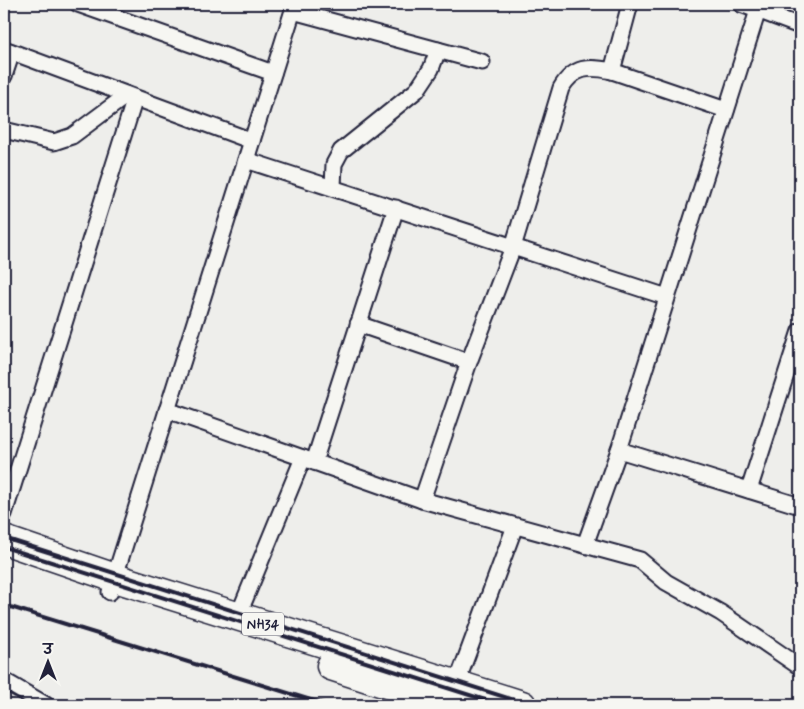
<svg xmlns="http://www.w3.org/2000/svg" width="804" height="709" viewBox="0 0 804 709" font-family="Mynerve,'Playpen Sans Deva',sans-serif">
<rect width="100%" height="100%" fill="#eeeeeb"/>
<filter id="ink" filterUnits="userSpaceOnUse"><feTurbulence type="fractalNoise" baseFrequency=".02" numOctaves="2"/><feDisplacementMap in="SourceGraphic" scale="10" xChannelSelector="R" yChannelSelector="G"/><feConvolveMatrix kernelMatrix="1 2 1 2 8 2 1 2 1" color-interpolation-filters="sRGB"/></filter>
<g filter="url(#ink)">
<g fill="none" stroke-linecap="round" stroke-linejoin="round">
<g stroke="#22223b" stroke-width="19">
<g id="street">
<path d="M78 4 273 73"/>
<path d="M741 4 800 26"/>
<path d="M293 11 482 62"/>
<path d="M4 49 252 141"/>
<path d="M612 71 630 4"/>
<path d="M4 76 12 52"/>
<path d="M4 130 54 142 72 136 127 95"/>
<path d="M246 160 667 297"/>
<path d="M333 187 334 164 341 151 417 90 431 69 438 50"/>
<path d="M358 324 469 362"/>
<path d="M167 410 422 500 585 545 619 450 760 4"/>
<path d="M619 450 800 506"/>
<path d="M314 462 396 208"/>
<path d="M749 490 800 331"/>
<path d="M422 500 469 362 513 247 561 88C574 66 589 66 612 71L726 110"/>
<path d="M4 514 135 98"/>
<path d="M585 545 640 560 666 582 721 613 800 667"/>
<path d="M110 592 295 4"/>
<path d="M238 616 303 458"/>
<path d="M4 685 8 683 46 705"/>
<path d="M456 685 515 526"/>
</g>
</g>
<g stroke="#22223b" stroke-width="31">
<g id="highway">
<path d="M4 540 115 578 522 705"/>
<path d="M331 666 451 705"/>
</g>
</g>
<use href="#street" stroke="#f6f6f2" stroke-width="15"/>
<use href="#highway" stroke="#f6f6f2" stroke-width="28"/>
<g stroke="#22223b" stroke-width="4">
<path d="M4 538 530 705"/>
<path d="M4 547 501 705"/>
<path d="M4 605 327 705"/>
</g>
</g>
</g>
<g text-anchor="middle" stroke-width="4" stroke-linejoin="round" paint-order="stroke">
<rect fill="#f6f6f2" stroke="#626272" stroke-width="1" x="242" y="612.5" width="42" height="23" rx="4"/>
<g font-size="14" font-weight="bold" fill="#22223b">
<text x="263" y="629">NH34</text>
</g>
</g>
<rect width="804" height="709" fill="none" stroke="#f6f6f2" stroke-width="20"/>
<rect x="10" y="10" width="784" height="689" fill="none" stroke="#22223b" stroke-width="2" filter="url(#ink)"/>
<g transform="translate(48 662)" stroke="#f6f6f2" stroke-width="4" paint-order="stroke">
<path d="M0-4L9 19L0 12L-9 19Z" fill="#22223b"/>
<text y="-8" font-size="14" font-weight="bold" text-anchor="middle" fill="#22223b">उ</text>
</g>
</svg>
